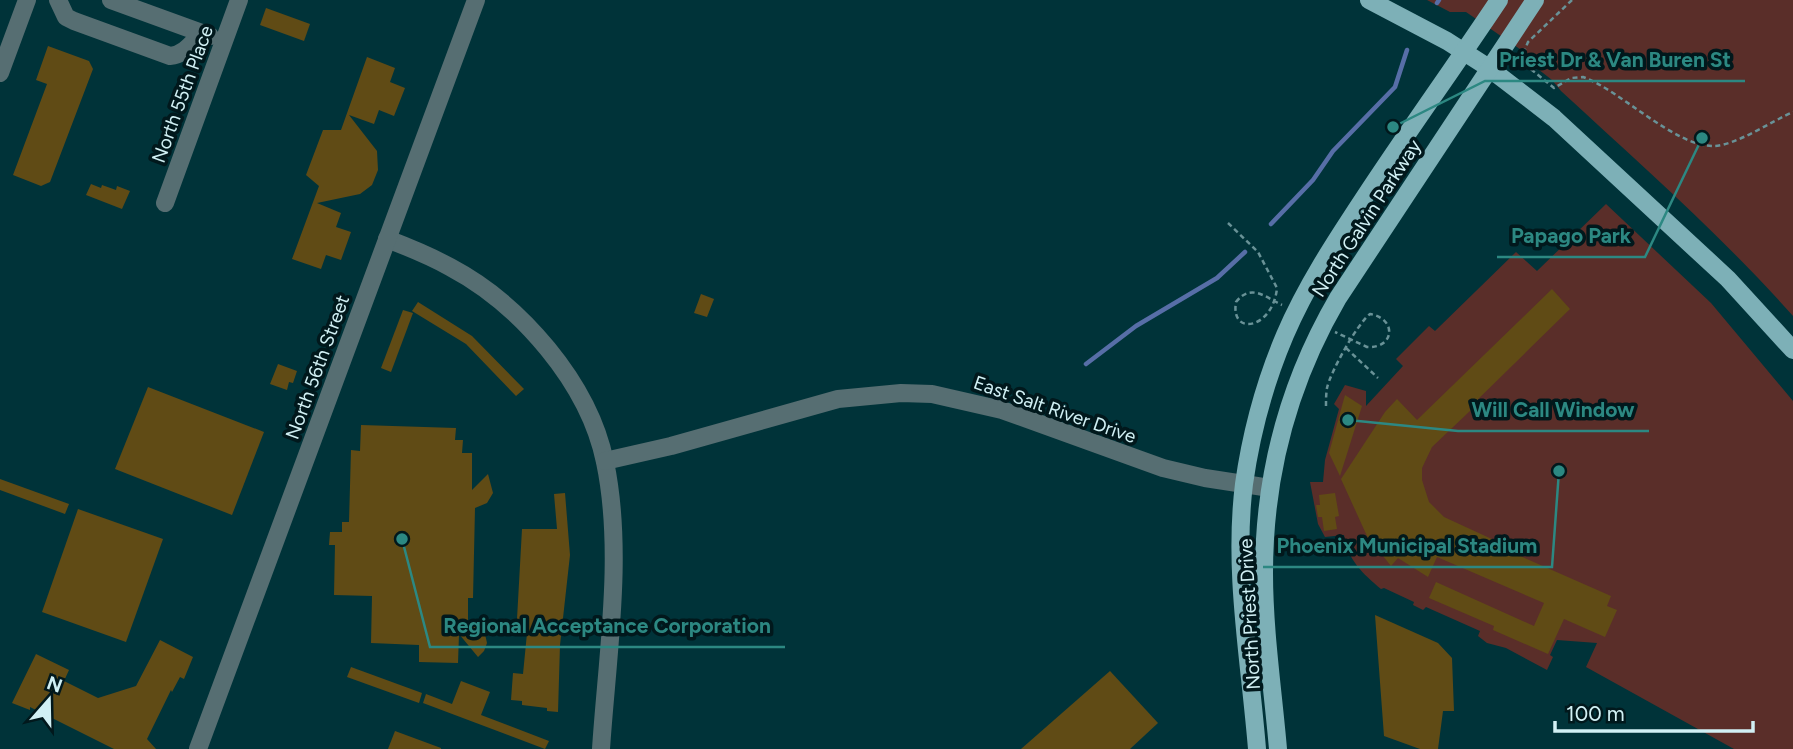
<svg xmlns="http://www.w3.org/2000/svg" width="1793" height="749" viewBox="0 0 1793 749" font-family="Figtree,sans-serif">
<rect width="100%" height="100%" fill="#003339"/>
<g fill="#5a2e29">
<path d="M1427 0H1793V316C1722 236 1640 164 1561 91L1552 80 1529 62 1527 54 1466 12H1450Z"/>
<path d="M1606 204 1711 303 1793 401V749H1734L1586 667 1597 643 1557 640 1550 655 1553 657 1547 670 1506 648 1487 643 1478 636 1480 631 1426 607 1423 610 1413 605 1414 602 1384 588 1381 589C1363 574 1347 559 1344 535L1325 537 1318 524 1310 482H1323L1325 460 1339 409 1334 404 1345 385 1366 391V406L1403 366 1396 359 1429 326 1435 331 1516 252 1537 271Z"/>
</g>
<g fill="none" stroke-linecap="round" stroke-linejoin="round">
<g stroke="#576ea7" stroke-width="4.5">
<path d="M1437 3 1439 0"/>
<path d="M1271 224 1313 180 1333 151 1395 87 1407 50"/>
<path d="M1086 364 1136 326 1217 278 1245 252"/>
</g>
</g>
<g fill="#604b15">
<path d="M266 8 310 24 304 41 260 25Z"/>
<path d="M48 46 89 61 93 69 50 182 41 186 13 175 47 84 36 80Z"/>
<path d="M367 57 395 68 390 82 405 88 394 116 379 110 374 124 349 115 377 151 378 170 372 185 360 194 317 203 341 213 336 227 351 232 341 260 326 255 321 269 292 259 319 186 306 175 323 130H341Z"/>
<path d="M91 184 101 188 102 185 116 190 117 186 130 191 122 209 86 195Z"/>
<path d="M1552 289 1570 309 1469 408 1471 410 1432 447 1422 468V480L1429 502 1444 517 1494 540 1493 544 1611 596 1607 606 1617 610 1605 637 1564 619 1548 654 1493 630 1494 626 1429 598 1436 582 1534 626 1544 603 1437 557 1428 577 1398 558 1391 566 1367 536 1341 479 1385 412 1397 399 1417 420Z"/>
<path d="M701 294 714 299 707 317 694 313Z"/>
<path d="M418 302 472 336 524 389 516 396 466 344 412 311Z"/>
<path d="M403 310 413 313 391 372 381 368Z"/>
<path d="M278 364 297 371 293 383 289 382 287 390 270 384Z"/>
<path d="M148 387 264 432 232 515 115 469Z"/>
<path d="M1345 395 1362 406 1340 476 1329 453Z"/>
<path d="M361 425 456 428 455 440H463L462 453H472V490L488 474 493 493 487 503 475 508 473 598H468V621L481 627 485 634 487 643 484 651 478 657 459 634 458 663 419 662V645L371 643 372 596 334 595 335 545H329L330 532H342V522H349L351 450 360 451Z"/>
<path d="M0 479 69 504 65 514 0 490Z"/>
<path d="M565 493 570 555 560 645 558 712 547 711V708L522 705V701L511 700 513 673 523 674 528 623H518L517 619 522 529H557L554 494Z"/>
<path d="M1335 493 1339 516 1335 517 1337 529 1324 531 1322 517H1318L1316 505H1320L1319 495Z"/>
<path d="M78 509 163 539 126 642 42 612Z"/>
<path d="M1375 615 1438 643 1452 658 1454 711H1443L1438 749H1420L1384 736Z"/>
<path d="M160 640 193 657 184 679 180 677 172 692 171 690 147 739 156 749H114L30 707V710L12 703 36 654 69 670 64 681 98 698 136 686Z"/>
<path d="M351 667 422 693 419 703 347 677Z"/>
<path d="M1110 671 1158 723 1130 749H1021Z"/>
<path d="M461 681 490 692 481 715 549 741 545 749 423 703 426 694 452 704Z"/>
<path d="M395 731 441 748V749H388Z"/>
</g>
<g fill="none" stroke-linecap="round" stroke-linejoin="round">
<g stroke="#699297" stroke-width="2.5" stroke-dasharray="5 3.5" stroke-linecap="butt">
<path d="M1572 0 1528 42 1521 59 1527 66 1554 88 1571 78 1583 77C1620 90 1674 146 1713 146 1735 146 1772 121 1793 112"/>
<path d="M1228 223 1258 252 1277 288C1273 329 1230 337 1236 302 1251 283 1265 297 1282 305"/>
<path d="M1346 348 1378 378"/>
<path d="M1326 406C1326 400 1326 394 1327 388 1330 373 1357 324 1370 314 1398 319 1394 349 1367 347L1335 332"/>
</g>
<g stroke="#566e72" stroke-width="18">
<path d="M58 0 66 17 74 21 170 56C184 55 192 43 202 33"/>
<path d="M111 0 210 36"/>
<path d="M0 73 27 0"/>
<path d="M165 203 239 0"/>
<path d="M387 239C408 247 430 256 450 267 520 304 589 383 605 462 624 552 607 657 601 749"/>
<path d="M605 461 671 446 838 399 901 393 932 394 1002 410 1163 468 1205 478 1270 488"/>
<path d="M198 749 476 0"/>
</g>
<g stroke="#7db0b7" stroke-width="18">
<path d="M1369 0 1447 41 1489 68 1554 118 1728 279 1793 350"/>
<path d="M1257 749C1250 661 1233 572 1244 484 1251 434 1265 382 1285 335 1306 286 1335 242 1364 198 1408 131 1455 66 1499 0"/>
<path d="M1278 749C1273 691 1264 631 1264 573 1264 476 1289 382 1338 298L1535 0"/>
</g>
</g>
<g text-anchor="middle" stroke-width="7" stroke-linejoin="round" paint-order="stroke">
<g font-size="19" fill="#d1f0f4" stroke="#01181c">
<text transform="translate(182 94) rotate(-70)" y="7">North 55th Place</text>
<text transform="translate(1366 218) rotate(-57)" y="7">North Galvin Parkway</text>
<text transform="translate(317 367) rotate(-70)" y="7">North 56th Street</text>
<text transform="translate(1055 409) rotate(19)" y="7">East Salt River Drive</text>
<text transform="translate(1249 614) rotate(-93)" y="7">North Priest Drive</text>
</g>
</g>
<path fill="none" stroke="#2c8882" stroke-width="2.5" d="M1393 127L1485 81H1745M1702 138L1645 257H1497M1348 420L1458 431H1649M1559 471L1552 567H1263M402 539L430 647H785"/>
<g fill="#2c8882" stroke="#01181c" stroke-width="2.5">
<circle cx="1393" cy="127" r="7"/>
<circle cx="1702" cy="138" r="7"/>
<circle cx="1348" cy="420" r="7"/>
<circle cx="1559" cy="471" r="7"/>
<circle cx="402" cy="539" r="7"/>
</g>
<g font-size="21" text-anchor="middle" font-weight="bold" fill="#2c8882" stroke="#01181c" stroke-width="7" stroke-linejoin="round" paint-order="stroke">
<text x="1615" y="67">Priest Dr &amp; Van Buren St</text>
<text x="1571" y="243">Papago Park</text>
<text x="1553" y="417">Will Call Window</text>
<text x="1407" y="553">Phoenix Municipal Stadium</text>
<text x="607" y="633">Regional Acceptance Corporation</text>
</g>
<g transform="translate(49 700) rotate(20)" stroke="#01181c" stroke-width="5" paint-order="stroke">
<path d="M0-5L12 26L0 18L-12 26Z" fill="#d1f0f4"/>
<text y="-10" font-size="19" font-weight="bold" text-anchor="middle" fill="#d1f0f4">N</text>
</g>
<path d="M1555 721v10h198v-10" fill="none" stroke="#d1f0f4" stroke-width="3.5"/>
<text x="1566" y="721" font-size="21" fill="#d1f0f4" stroke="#01181c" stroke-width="5" paint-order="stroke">100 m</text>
</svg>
